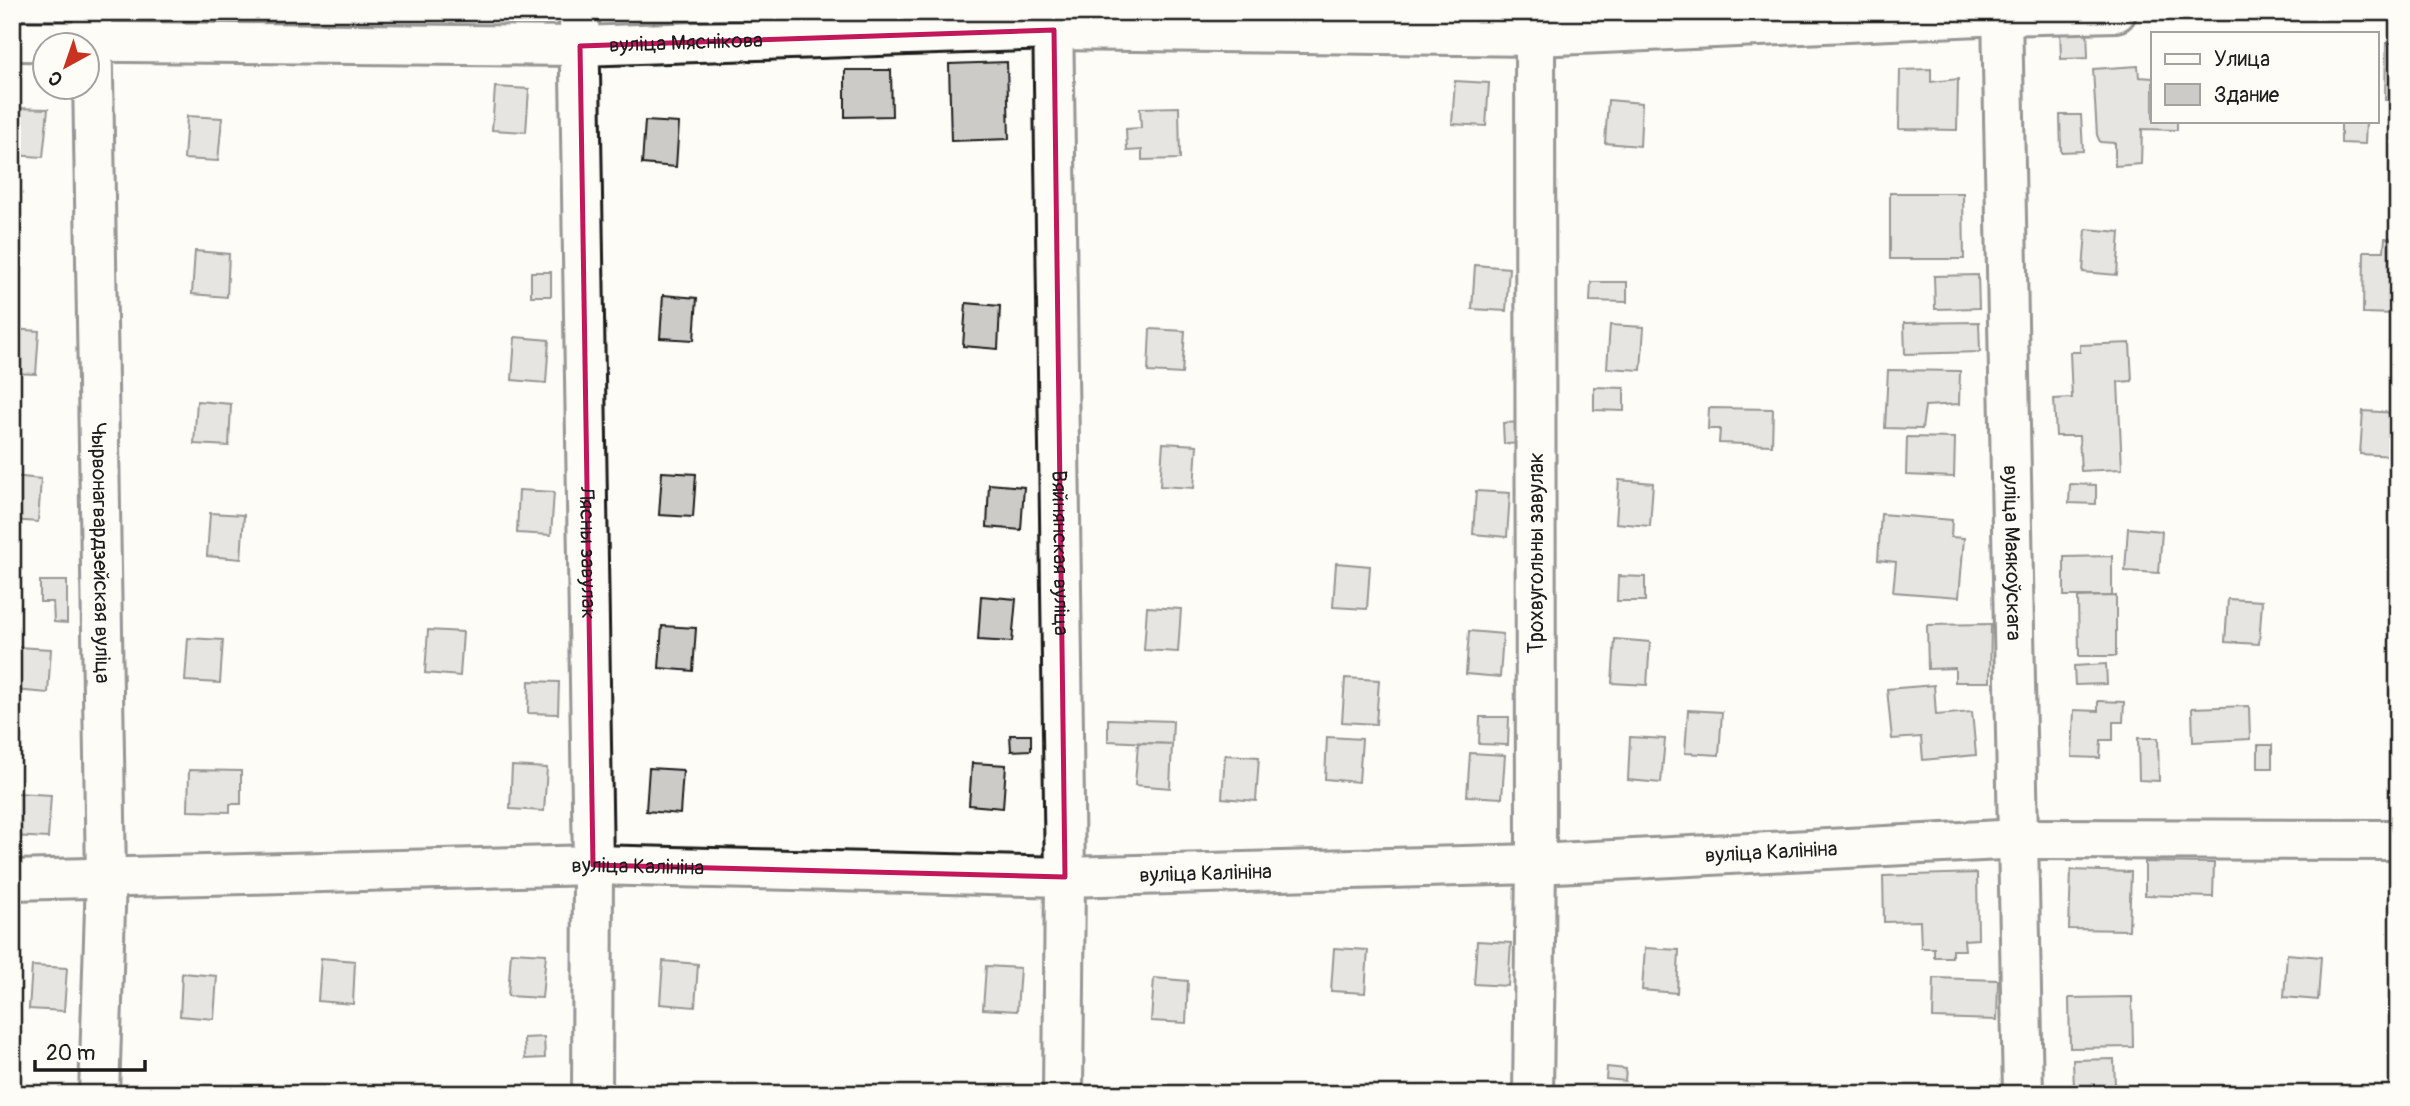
<svg xmlns="http://www.w3.org/2000/svg" width="2410" height="1106" viewBox="0 0 2410 1106" font-family="Pangolin,sans-serif">
<rect width="100%" height="100%" fill="#fdfcf7"/>
<filter id="ink" filterUnits="userSpaceOnUse"><feTurbulence type="fractalNoise" baseFrequency=".0143" numOctaves="2"/><feDisplacementMap in="SourceGraphic" scale="14" xChannelSelector="R" yChannelSelector="G"/><feConvolveMatrix kernelMatrix="1 2 1 2 8 2 1 2 1" color-interpolation-filters="sRGB"/></filter>
<g filter="url(#ink)">
<g fill="#cccbc8" stroke="#1c1c1c" stroke-width="2">
<path d="M2087 27 2088 58 2061 59 2060 28Z"/>
<path d="M2386 43H2398V100H2385Z"/>
<path d="M1007 62 1009 139 951 141 949 64Z"/>
<path d="M2138 66 2139 77 2153 78V121H2177V130L2142 129 2141 164 2115 166V143L2100 142 2097 135 2093 69Z"/>
<path d="M1931 69V82L1958 79 1957 130 1899 129 1900 70Z"/>
<path d="M845 70H891L892 116 845 117Z"/>
<path d="M1455 81 1489 83 1486 126 1452 124Z"/>
<path d="M495 87 529 89 526 132 492 130Z"/>
<path d="M1608 100 1642 103 1640 146 1605 143Z"/>
<path d="M1179 107 1180 159 1142 160V150L1127 151 1126 129 1141 128 1140 108Z"/>
<path d="M12 108 48 109 43 157 12 155Z"/>
<path d="M2060 115H2081L2083 151 2061 152Z"/>
<path d="M187 116 222 118 218 161 184 159Z"/>
<path d="M645 121 679 123 676 167 642 164Z"/>
<path d="M2341 121H2366L2365 144 2341 143Z"/>
<path d="M1890 193H1963L1964 259H1890Z"/>
<path d="M2086 229 2120 232 2117 275 2083 272Z"/>
<path d="M2385 238 2398 239V314L2363 313 2364 251H2384Z"/>
<path d="M195 251 229 254 227 297 192 294Z"/>
<path d="M1475 265 1509 268 1506 311 1472 309Z"/>
<rect x="531" y="272" width="20" height="24"/>
<path d="M1978 275 1979 308 1935 309 1934 276Z"/>
<path d="M1591 282H1627V302L1590 301Z"/>
<path d="M663 295 697 298 694 340 660 338Z"/>
<path d="M966 303 1000 306 998 349 963 346Z"/>
<path d="M1979 322 1980 352 1905 354 1904 323Z"/>
<path d="M1610 325 1644 327 1641 370 1607 368Z"/>
<path d="M12 329 39 331 36 374 12 373Z"/>
<path d="M1150 329 1185 331 1182 374 1148 372Z"/>
<path d="M515 337 549 340 546 383 512 380Z"/>
<path d="M2130 343 2132 381 2118 382 2122 469 2081 471 2079 436H2056L2054 399 2072 398 2070 352H2080V345Z"/>
<path d="M1888 370 1960 371 1959 404 1925 406 1922 429 1885 428Z"/>
<path d="M1594 387 1624 388V411L1594 410Z"/>
<path d="M197 401 231 404 229 446 194 444Z"/>
<path d="M1709 408 1773 409 1772 445 1719 443 1720 429H1708Z"/>
<path d="M2363 411 2397 413 2394 456 2360 454Z"/>
<path d="M1525 422 1526 443 1504 444 1503 423Z"/>
<path d="M1907 437 1955 438 1954 477 1906 475Z"/>
<path d="M1163 443 1197 445 1194 488 1160 486Z"/>
<path d="M662 472 696 474 693 517 659 515Z"/>
<path d="M12 476 41 479 38 522 12 520Z"/>
<path d="M1619 480 1653 483 1650 526 1616 523Z"/>
<path d="M989 484 1024 487 1021 530 987 527Z"/>
<path d="M2070 484 2096 485V504L2069 503Z"/>
<path d="M519 490 554 492 551 535 517 533Z"/>
<path d="M1476 491 1510 493 1507 537 1473 534Z"/>
<path d="M210 513 244 515 241 559 207 556Z"/>
<path d="M1881 514 1952 520 1951 537 1964 538 1959 597 1893 592 1896 562 1878 560Z"/>
<path d="M2128 528 2162 531 2159 573 2125 571Z"/>
<path d="M2112 556V596H2064V557Z"/>
<path d="M1336 563 1370 566 1367 609 1333 607Z"/>
<path d="M1618 576 1645 577V601H1617Z"/>
<path d="M40 581H67V623L54 622 53 602H40Z"/>
<path d="M981 596 1016 599 1012 642 978 640Z"/>
<path d="M2116 596V656H2079L2078 597Z"/>
<path d="M2228 599 2262 601 2259 644 2225 642Z"/>
<path d="M1147 607 1181 609 1178 652 1144 650Z"/>
<path d="M1991 624 1990 682H1955V668L1928 669 1927 625Z"/>
<path d="M662 626 696 628 693 671 659 668Z"/>
<path d="M428 630 463 632 460 676 425 673Z"/>
<path d="M1469 631 1503 634 1500 677 1466 674Z"/>
<path d="M188 638 223 640 220 683 185 681Z"/>
<path d="M1615 639 1650 642 1647 685 1612 683Z"/>
<path d="M16 647 51 649 48 693 14 690Z"/>
<path d="M2106 664 2107 684 2075 685 2074 666Z"/>
<path d="M1345 678 1379 680 1376 724 1342 722Z"/>
<path d="M529 681 559 682 558 714 528 713Z"/>
<path d="M1934 685 1936 715 1972 712 1976 755 1923 760 1921 737 1892 739 1887 689Z"/>
<path d="M2391 688 2398 689V732L2388 731Z"/>
<path d="M2098 701 2124 702 2123 722H2113V740H2101L2100 758 2072 757 2074 710 2098 711Z"/>
<path d="M2249 706 2250 739 2193 742 2192 708Z"/>
<path d="M1688 710 1722 712 1719 755 1685 753Z"/>
<path d="M1480 717H1509L1508 745 1479 744Z"/>
<path d="M1108 719 1173 721 1172 744 1108 741Z"/>
<path d="M1010 735H1031V750L1011 751Z"/>
<path d="M1327 737 1362 739 1359 782 1325 779Z"/>
<path d="M1630 737 1665 739 1661 783 1628 780Z"/>
<path d="M2138 738H2158L2159 781 2139 780Z"/>
<path d="M1138 743 1172 744 1170 788 1135 785Z"/>
<rect x="2258" y="745" width="14" height="23"/>
<path d="M1470 753 1505 755 1502 798 1467 796Z"/>
<path d="M1225 755 1259 757 1256 801 1222 798Z"/>
<path d="M972 763 1006 765 1003 808 969 805Z"/>
<path d="M512 766 547 768 544 811 510 809Z"/>
<path d="M649 768 683 770 680 814 646 811Z"/>
<path d="M189 770 241 771V804H230V812L188 811Z"/>
<path d="M16 793 51 795 48 838 13 836Z"/>
<path d="M2145 862 2214 863 2213 897 2145 895Z"/>
<path d="M2071 870 2131 872 2129 930 2069 929Z"/>
<path d="M1977 873 1978 939 1964 940 1965 950H1952V957H1934V948H1921L1920 921 1884 922 1883 876Z"/>
<path d="M1477 941 1511 943 1508 986 1474 984Z"/>
<path d="M1334 948 1368 950 1365 993 1331 991Z"/>
<path d="M1645 948 1679 950 1677 993 1642 990Z"/>
<path d="M511 952 546 954 542 998 508 996Z"/>
<path d="M2287 954 2321 957 2318 1000 2284 997Z"/>
<path d="M321 958 355 961 353 1004 318 1001Z"/>
<path d="M663 961 698 964 695 1007 660 1004Z"/>
<path d="M32 966 67 968 64 1011 29 1009Z"/>
<path d="M986 966 1020 968 1017 1011 983 1009Z"/>
<path d="M182 973 217 976 214 1019 180 1016Z"/>
<path d="M1154 978 1188 981 1186 1023 1151 1021Z"/>
<path d="M1934 978 1998 980 1997 1020 1933 1018Z"/>
<path d="M2132 997 2133 1047 2070 1048 2069 998Z"/>
<path d="M544 1037 545 1058 525 1059 524 1038Z"/>
<path d="M2114 1059 2115 1086 2074 1088 2073 1060Z"/>
<path d="M1607 1067 1626 1069 1625 1081 1606 1079Z"/>
<rect x="2075" y="1091" width="31" height="3"/>
</g>
<g fill="none" stroke-linecap="round" stroke-linejoin="round">
<g stroke="#1c1c1c" stroke-width="44">
<g id="minor">
<path id="s1" d="M92 12 106 878 99 1094"/>
<path id="s2" d="M579 12 593 865 592 1094"/>
<path id="s3" d="M1053 12 1065 877 1063 1094"/>
<path id="s4" d="M2002 12 2023 1094"/>
<path id="s5" d="M12 41 580 46 1054 30 1535 36 2002 15 2116 12"/>
<path id="s6" d="M12 880 593 865 1065 877 1536 864 2020 839 2398 840"/>
<path d="M1533 1094 1536 864 1535 12"/>
</g>
</g>
<use href="#minor" stroke="#fdfcf7" stroke-width="38"/>
</g>
</g>
<path d="M0 0H2410V1106H0ZM1054 30 1065 877 593 865 580 46Z" fill="#fdfcf7" fill-opacity=".55" fill-rule="evenodd"/>
<path fill="none" stroke="#c2185b" stroke-width="5" stroke-linejoin="round" d="M1054 30 1065 877 593 865 580 46Z"/>
<g text-anchor="middle" stroke-width="7" stroke-linejoin="round" paint-order="stroke">
<g font-size="21" fill="#1c1c1c" stroke="#fdfcf7">
<text dy="7" stroke="none"><textPath href="#s5" startOffset="674">вуліца Мяснікова</textPath></text>
<text dy="7" stroke="none"><textPath href="#s1" startOffset="541">Чырвонагвардзейская вуліца</textPath></text>
<text dy="7" stroke="none"><textPath href="#s2" startOffset="541">Лясны завулак</textPath></text>
<text dy="7" stroke="none"><textPath href="#s3" startOffset="541">Вяйнянская вуліца</textPath></text>
<text transform="translate(1536 553) rotate(-90)" y="7">Трохвугольны завулак</text>
<text dy="7" stroke="none"><textPath href="#s4" startOffset="541">вуліца Маякоўскага</textPath></text>
<text dy="7" stroke="none"><textPath href="#s6" startOffset="1760">вуліца Калініна</textPath></text>
<text dy="7" stroke="none"><textPath href="#s6" startOffset="626">вуліца Калініна</textPath></text>
<text dy="7" stroke="none"><textPath href="#s6" startOffset="1194">вуліца Калініна</textPath></text>
</g>
</g>
<rect width="2410" height="1106" fill="none" stroke="#fdfcf7" stroke-width="42"/>
<rect x="21" y="21" width="2368" height="1064" fill="none" stroke="#1c1c1c" stroke-width="2.5" filter="url(#ink)"/>
<rect x="2151" y="32" width="228" height="91" fill="#fdfcf7" stroke="#a3a29f" stroke-width="2"/>
<rect x="2165" y="54" width="35" height="10" fill="#fdfcf7" stroke="#a3a29f" stroke-width="2"/>
<text x="2214" y="66" font-size="21" fill="#1c1c1c">Улица</text>
<rect x="2165" y="84" width="35" height="21" fill="#cccbc8" stroke="#a3a29f" stroke-width="2"/>
<text x="2214" y="102" font-size="21" fill="#1c1c1c">Здание</text>
<g transform="translate(66 66) rotate(220)"><circle r="33" fill="#fdfcf7" stroke="#a3a29f" stroke-width="2"/>
<path d="M0-5L12 26L0 18L-12 26Z" fill="#c8321e"/>
<text y="-10" font-size="19" font-weight="bold" text-anchor="middle" fill="#1c1c1c">С</text>
</g>
<path d="M35 1060v10h110v-10" fill="none" stroke="#1c1c1c" stroke-width="3.5"/>
<text x="46" y="1060" font-size="21" fill="#1c1c1c" stroke="#fdfcf7" stroke-width="5" paint-order="stroke">20 m</text>
</svg>
